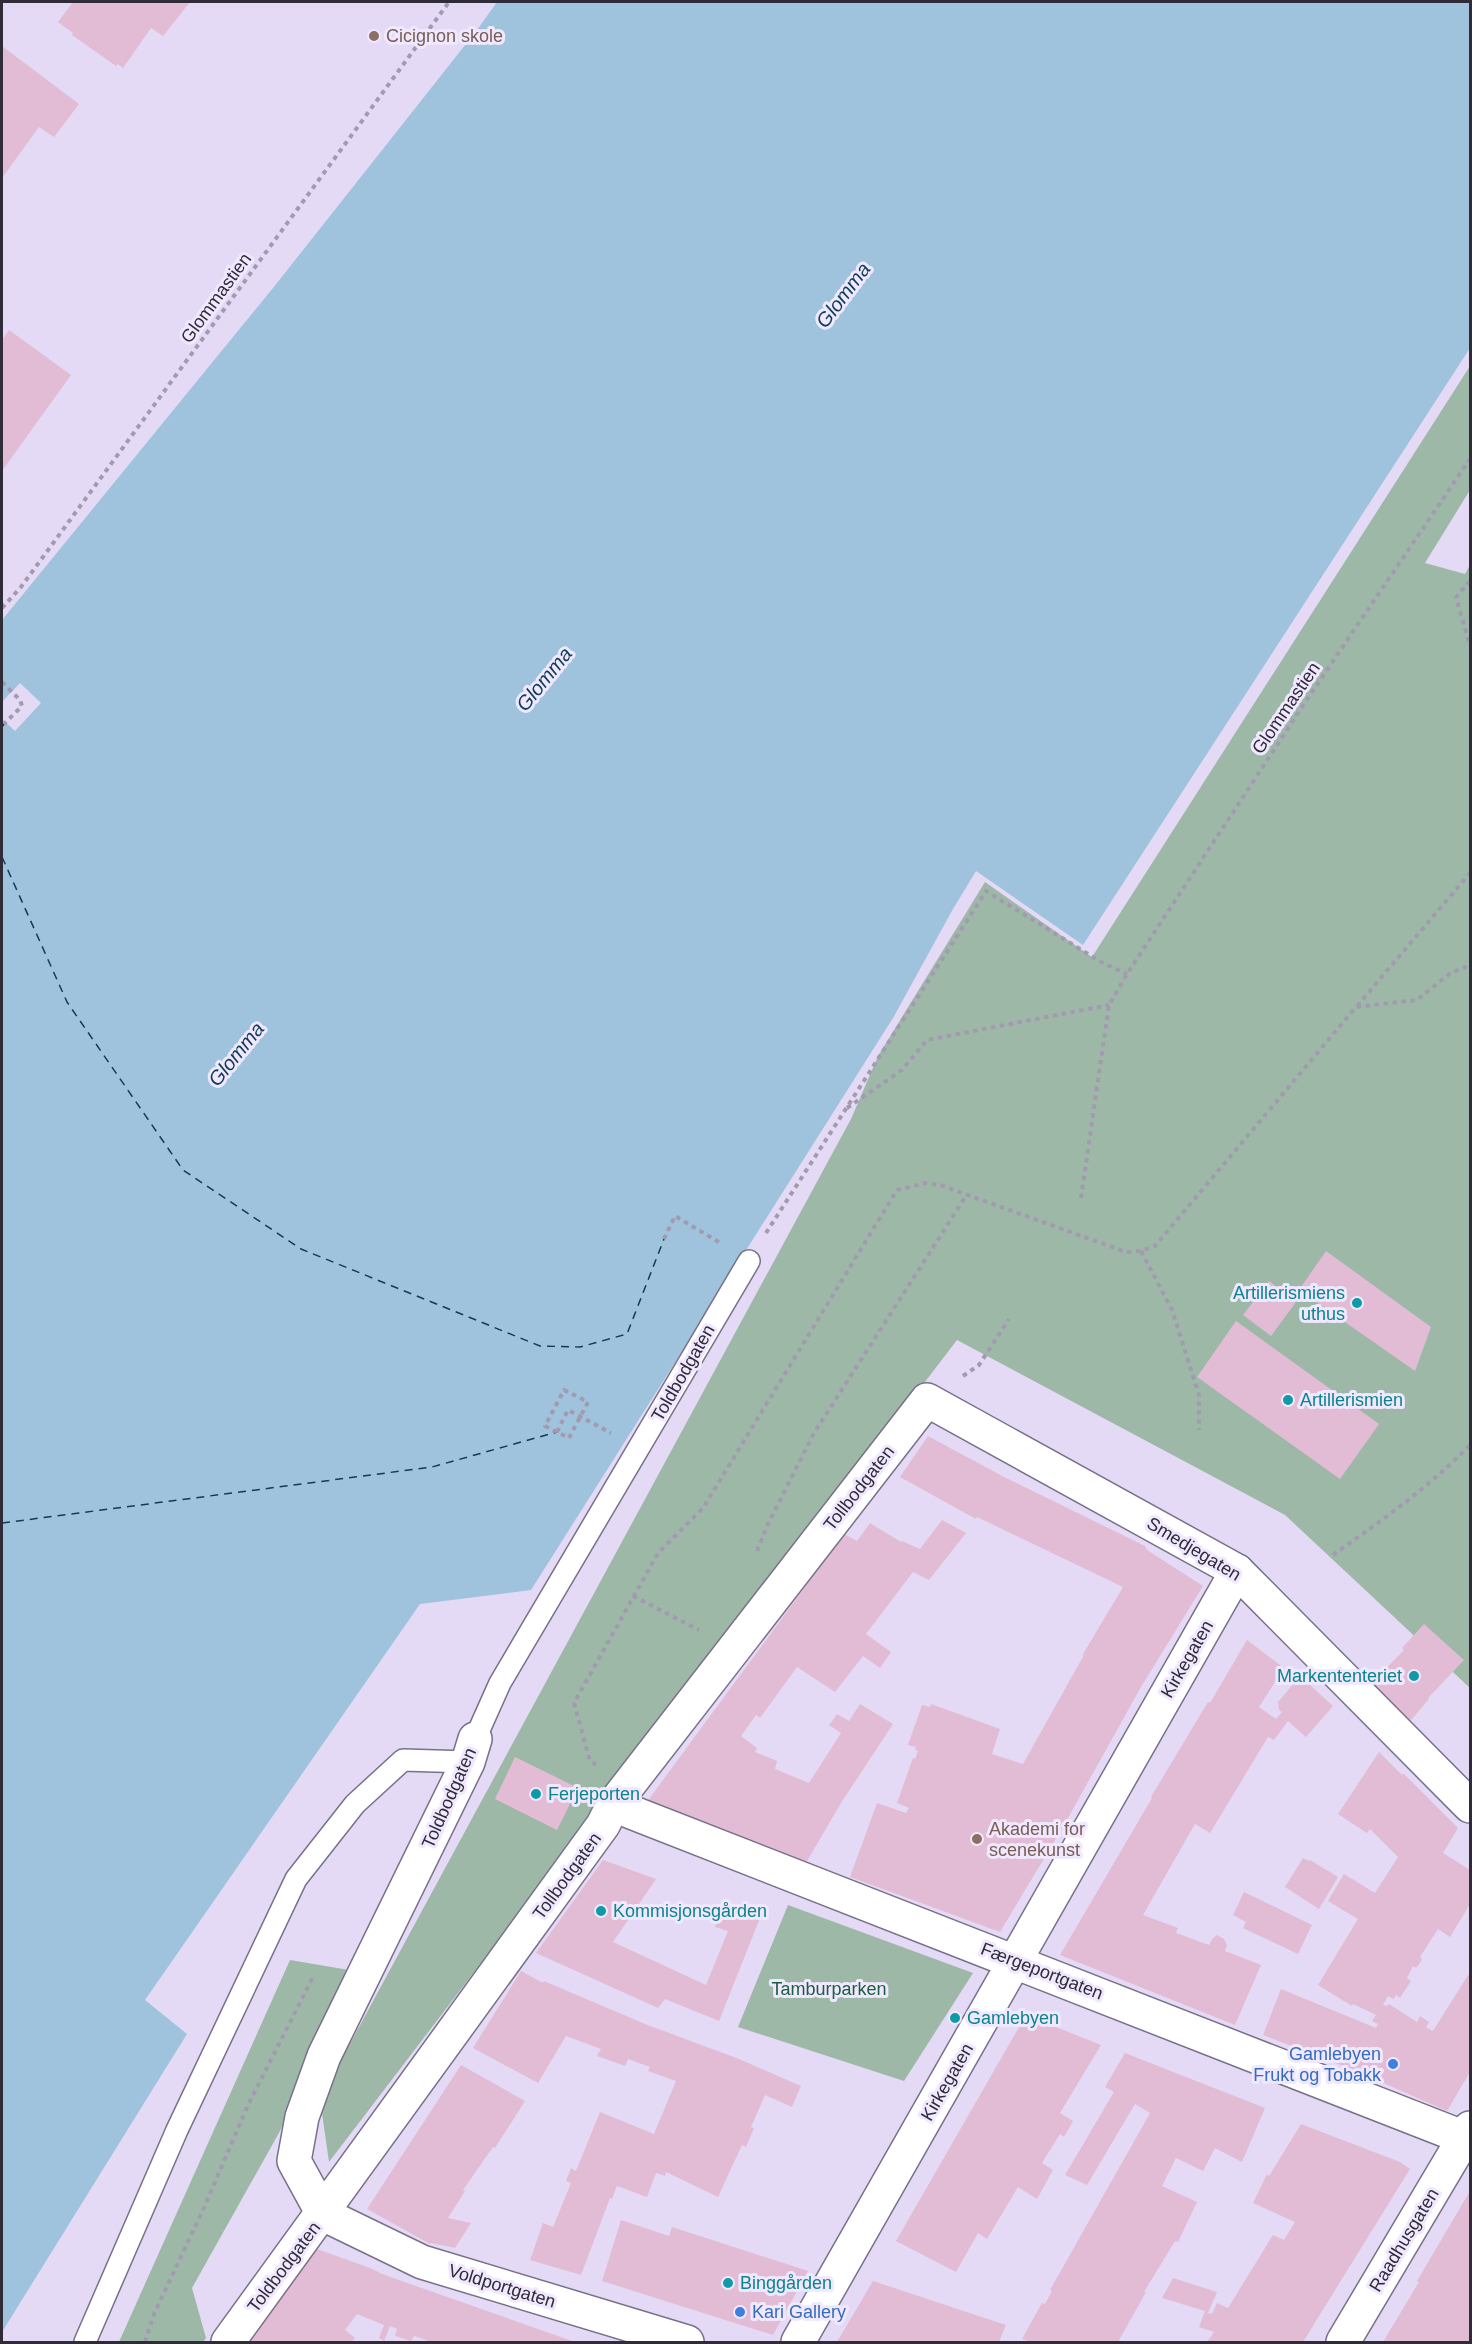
<svg xmlns="http://www.w3.org/2000/svg" width="1472" height="2344" viewBox="0 0 1472 2344" font-family="Arial,sans-serif">
<rect width="100%" height="100%" fill="#e4daf6"/>
<g fill="#9eb8a8">
<path d="M1470 366V490L1425 563 1465 574 1470 565V1688L1285 1515 957 1340 329 2162 320 2099 851 1119 878 1056 985 882 1092 957Z"/>
<path d="M788 1905 973 1973 904 2081 738 2027Z"/>
<path d="M290 1960 349 1970 280 2131 192 2288 206 2338 203 2342H119Z"/>
</g>
<path fill="#9fc3dd" d="M497 2H1470V348L1083 945 976 871 953 909 893 1018 531 1590 420 1604 145 2000 187 2034 2 2332V620L273 288 477 30Z"/>
<path fill="#e4daf6" d="M20 683 41 703 15 731 2 719V702Z"/>
<g fill="none" stroke-linecap="round" stroke-linejoin="round">
<g stroke="#103c57" stroke-width="1.5" stroke-dasharray="8 6" stroke-linecap="butt">
<path d="M2 727 4 724"/>
<path d="M2 857 67 1002 183 1170 301 1249 540 1346 580 1347 627 1334 664 1239"/>
<path d="M2 1523 432 1467 557 1432"/>
</g>
</g>
<g fill="#e2bcd4">
<path d="M73 2H190L163 36 151 28 123 68 118 64 116 66 72 35 73 33 58 22Z"/>
<path d="M2 46 79 104 54 137 39 127 2 178Z"/>
<path d="M9 330 71 375 2 471V340Z"/>
<path d="M1326 1251 1431 1327 1415 1371 1299 1290Z"/>
<path d="M1269 1281 1296 1302 1271 1336 1243 1315Z"/>
<path d="M1236 1321 1379 1424 1340 1479 1197 1377Z"/>
<path d="M928 1436 1004 1477 1145 1546 1147 1550 1203 1586 1141 1687 1063 1827 1000 1932 850 1877 877 1803 906 1813 909 1808 897 1803 913 1758 915 1759 918 1751 915 1750 916 1747 908 1745 922 1705 930 1707 931 1704 1000 1729 992 1754 1023 1764 1084 1655 1083 1654 1123 1587 977 1517 976 1519 900 1477Z"/>
<path d="M942 1520 966 1533 929 1580 913 1572 866 1634 891 1652 880 1668 863 1656 835 1692 797 1667 760 1718 756 1715 741 1736 757 1748 755 1752 777 1761 775 1769 809 1783 841 1733 829 1725 837 1714 849 1721 860 1704 893 1724 841 1803 806 1863 646 1803 844 1534 857 1541 870 1523 901 1542 902 1541 920 1549Z"/>
<path d="M1424 1624 1464 1660 1428 1698 1429 1699 1405 1727 1364 1691 1404 1650 1402 1648Z"/>
<path d="M1247 1640 1284 1668 1259 1707 1276 1719 1282 1712 1279 1710 1278 1702 1300 1676 1333 1706 1306 1737 1288 1721 1274 1740 1268 1737 1210 1833 1195 1824 1143 1915 1178 1928 1176 1933 1209 1945 1212 1939 1217 1935 1224 1939 1227 1945 1225 1951 1261 1965 1235 2025 1060 1955 1152 1798 1151 1797 1208 1702 1210 1703Z"/>
<path d="M1379 1752 1402 1775 1403 1773 1458 1828 1443 1853 1470 1870V1904L1450 1937 1438 1929 1420 1957 1422 1959 1420 1963 1416 1968 1413 1966 1407 1978 1411 1981 1400 1998 1396 1995 1394 1999 1388 1996 1383 2005 1387 2006 1389 2004 1417 2022 1420 2016 1429 2022 1426 2027 1433 2031 1468 1975 1470 1976V2072L1447 2111 1356 2071 1263 2035 1281 1989 1376 2028 1378 2024 1372 2021 1376 2015 1353 2004 1352 2006 1318 1985 1358 1919 1328 1901 1344 1874 1375 1893 1398 1857 1370 1829 1367 1833 1338 1814Z"/>
<path d="M515 1757 578 1788 557 1830 495 1799Z"/>
<path d="M1303 1858 1309 1861 1310 1860 1338 1877 1319 1909 1285 1887Z"/>
<path d="M603 1860 656 1879 613 1942 706 1985 728 1931 715 1927 723 1904 760 1918 719 2021 665 1999 658 2008 536 1953Z"/>
<path d="M1244 1892 1312 1925 1298 1954 1243 1928 1246 1922 1233 1915Z"/>
<path d="M521 1971 543 1983 544 1981 645 2024 739 2059 801 2086 792 2107 765 2095 751 2127 754 2128 746 2147 742 2145 718 2197 666 2172 665 2176 656 2173 647 2197 617 2186 612 2199 610 2198 581 2275 530 2260 543 2223 553 2227 571 2183 566 2181 571 2168 576 2171 600 2112 654 2134 676 2081 648 2071 650 2067 628 2059 625 2066 597 2056 601 2049 566 2036 538 2083 473 2048Z"/>
<path d="M1026 2015 1101 2045 1060 2113 1073 2121 1064 2137 1060 2134 1042 2163 1053 2170 1037 2199 1018 2187 987 2239 978 2233 956 2272 896 2241Z"/>
<path d="M1125 2053 1265 2108 1242 2162 1215 2148 1203 2171 1176 2158 1162 2186 1197 2202 1178 2242 1175 2241 1144 2292H1146L1118 2342H1031L1022 2339 1042 2303 1045 2304 1052 2291 1050 2290 1150 2113 1135 2104 1087 2185 1065 2175 1114 2092 1105 2087Z"/>
<path d="M461 2065 525 2101 495 2148 493 2147 463 2190 465 2191 448 2218 471 2223 455 2248 431 2243 430 2244 367 2209Z"/>
<path d="M1301 2124 1400 2162 1410 2169 1303 2342H1207L1214 2332 1199 2327 1205 2311 1162 2298 1173 2278 1217 2292 1208 2313 1212 2314 1217 2303 1228 2308 1273 2235 1284 2240 1295 2222 1253 2203 1267 2174 1269 2176Z"/>
<path d="M1470 2191V2342H1383L1419 2282 1417 2281Z"/>
<path d="M621 2220 669 2236 672 2227 808 2271 773 2335 602 2281Z"/>
<path d="M317 2249 370 2268 382 2274 575 2342H432L414 2336 411 2341 395 2336 397 2329 390 2326 384 2341 379 2338 384 2325 357 2314 345 2330 355 2338 352 2342H248Z"/>
<path d="M873 2281 1006 2325 999 2342H837Z"/>
</g>
<g fill="none" stroke-linecap="round" stroke-linejoin="round">
<g stroke="#797089" stroke-width="24">
<g id="lane">
<path d="M475 1739 500 1683 749 1261"/>
<path d="M85 2342 177 2130 296 1879 355 1804 403 1760 468 1762"/>
</g>
</g>
<g stroke="#797089" stroke-width="36">
<g id="street">
<path d="M613 1805 1470 2140"/>
<path d="M323 2214 294 2161 302 2117 324 2056 468 1762 475 1739"/>
<path d="M323 2214 422 2262 687 2342"/>
<path d="M228 2342 603 1825 613 1805 927 1400 1237 1571 1470 1806"/>
<path d="M798 2342 1237 1571"/>
<path d="M1343 2342 1470 2128"/>
</g>
</g>
<g stroke="#a29aaf" stroke-width="4" stroke-dasharray="4.5 4.5" stroke-linecap="butt">
<path d="M1470 581 1456 597 1470 646"/>
<path d="M2 608 21 587 449 2"/>
<path d="M2 682 20 700 22 706 4 724"/>
<path d="M1357 1006 1470 873"/>
<path d="M847 1108 902 1070 927 1040 1109 1005"/>
<path d="M1081 1198 1109 1005 1127 974 1308 698 1470 459"/>
<path d="M766 1233 986 891 1101 962 1127 974"/>
<path d="M664 1239 675 1216 722 1244"/>
<path d="M1141 1251 1172 1310 1199 1395V1430"/>
<path d="M963 1376 979 1365 1009 1319"/>
<path d="M564 1390 588 1402 569 1438 545 1426Z"/>
<path d="M557 1432 568 1410 611 1433"/>
<path d="M757 1551 768 1524 814 1433 966 1196"/>
<path d="M1333 1555C1381 1521 1429 1487 1470 1445"/>
<path d="M633 1596 699 1630"/>
<path d="M596 1765 590 1761 574 1703 658 1553 703 1508 897 1190 926 1183 940 1185 1126 1252 1141 1251 1155 1246 1356 1007 1417 1000 1449 974 1465 967 1470 971"/>
<path d="M145 2342 154 2314 203 2210 248 2105 314 1975"/>
</g>
<use href="#lane" stroke="#fff" stroke-width="21"/>
<use href="#street" stroke="#fff" stroke-width="33"/>
</g>
<g fill="#8d6e63" stroke="#f0e8ff" stroke-width="2">
<circle cx="374" cy="36" r="6"/>
<circle cx="977" cy="1839" r="6"/>
</g>
<g fill="#0f9aa8" stroke="#f0e8ff" stroke-width="2">
<circle cx="1357" cy="1303" r="6"/>
<circle cx="1288" cy="1400" r="6"/>
<circle cx="1414" cy="1676" r="6"/>
<circle cx="536" cy="1794" r="6"/>
<circle cx="601" cy="1911" r="6"/>
<circle cx="955" cy="2018" r="6"/>
<circle cx="728" cy="2283" r="6"/>
</g>
<g fill="#3f7fe0" stroke="#f0e8ff" stroke-width="2">
<circle cx="1393" cy="2064" r="6"/>
<circle cx="740" cy="2312" r="6"/>
</g>
<g text-anchor="middle" stroke-width="6" stroke-linejoin="round" paint-order="stroke">
<g font-size="18" fill="#785e54" stroke="#f0e8ff" text-anchor="start">
<text x="386" y="42">Cicignon skole</text>
<text x="989" y="1835">Akademi for<tspan x="989" dy="21">scenekunst</tspan></text>
</g>
<g font-size="18" fill="#302c37" stroke="#f0e8ff">
<text transform="translate(216 298) rotate(-54)" y="6">Glommastien</text>
<text transform="translate(1286 708) rotate(-56)" y="6">Glommastien</text>
<text transform="translate(683 1373) rotate(-60)" y="6">Toldbodgaten</text>
<text transform="translate(859 1488) rotate(-52)" y="6">Tollbodgaten</text>
<text transform="translate(1194 1549) rotate(31)" y="6">Smedjegaten</text>
<text transform="translate(1187 1659) rotate(-60)" y="6">Kirkegaten</text>
<text transform="translate(449 1798) rotate(-66)" y="6">Toldbodgaten</text>
<text transform="translate(567 1876) rotate(-54)" y="6">Tollbodgaten</text>
<text transform="translate(1042 1971) rotate(21)" y="6">Færgeportgaten</text>
<text transform="translate(947 2082) rotate(-60)" y="6">Kirkegaten</text>
<text transform="translate(1404 2240) rotate(-59)" y="6">Raadhusgaten</text>
<text transform="translate(284 2267) rotate(-53)" y="6">Toldbodgaten</text>
<text transform="translate(502 2286) rotate(17)" y="6">Voldportgaten</text>
</g>
<g font-size="18" fill="#0d838f" stroke="#f0e8ff" text-anchor="start">
<text x="1345" y="1299" text-anchor="end">Artillerismiens<tspan x="1345" dy="21">uthus</tspan></text>
<text x="1300" y="1406">Artillerismien</text>
<text x="1402" y="1682" text-anchor="end">Markententeriet</text>
<text x="548" y="1800">Ferjeporten</text>
<text x="613" y="1917">Kommisjonsgården</text>
<text x="967" y="2024">Gamlebyen</text>
<text x="740" y="2289">Binggården</text>
</g>
<g font-size="18" fill="#1b5d3f" stroke="#f0e8ff">
<text x="829" y="1995">Tamburparken</text>
</g>
<g font-size="18" fill="#366cbe" stroke="#f0e8ff" text-anchor="end">
<text x="1381" y="2060">Gamlebyen<tspan x="1381" dy="21">Frukt og Tobakk</tspan></text>
<text x="752" y="2318" text-anchor="start">Kari Gallery</text>
</g>
<g font-size="20" font-style="italic" fill="#103c57" stroke="#f0e8ff">
<text transform="translate(843 295) rotate(-53)" y="7">Glomma</text>
<text transform="translate(544 679) rotate(-51)" y="7">Glomma</text>
<text transform="translate(236 1054) rotate(-51)" y="7">Glomma</text>
</g>
</g>
<rect width="1472" height="2344" fill="none" stroke="#302c37" stroke-width="6"/>
</svg>
